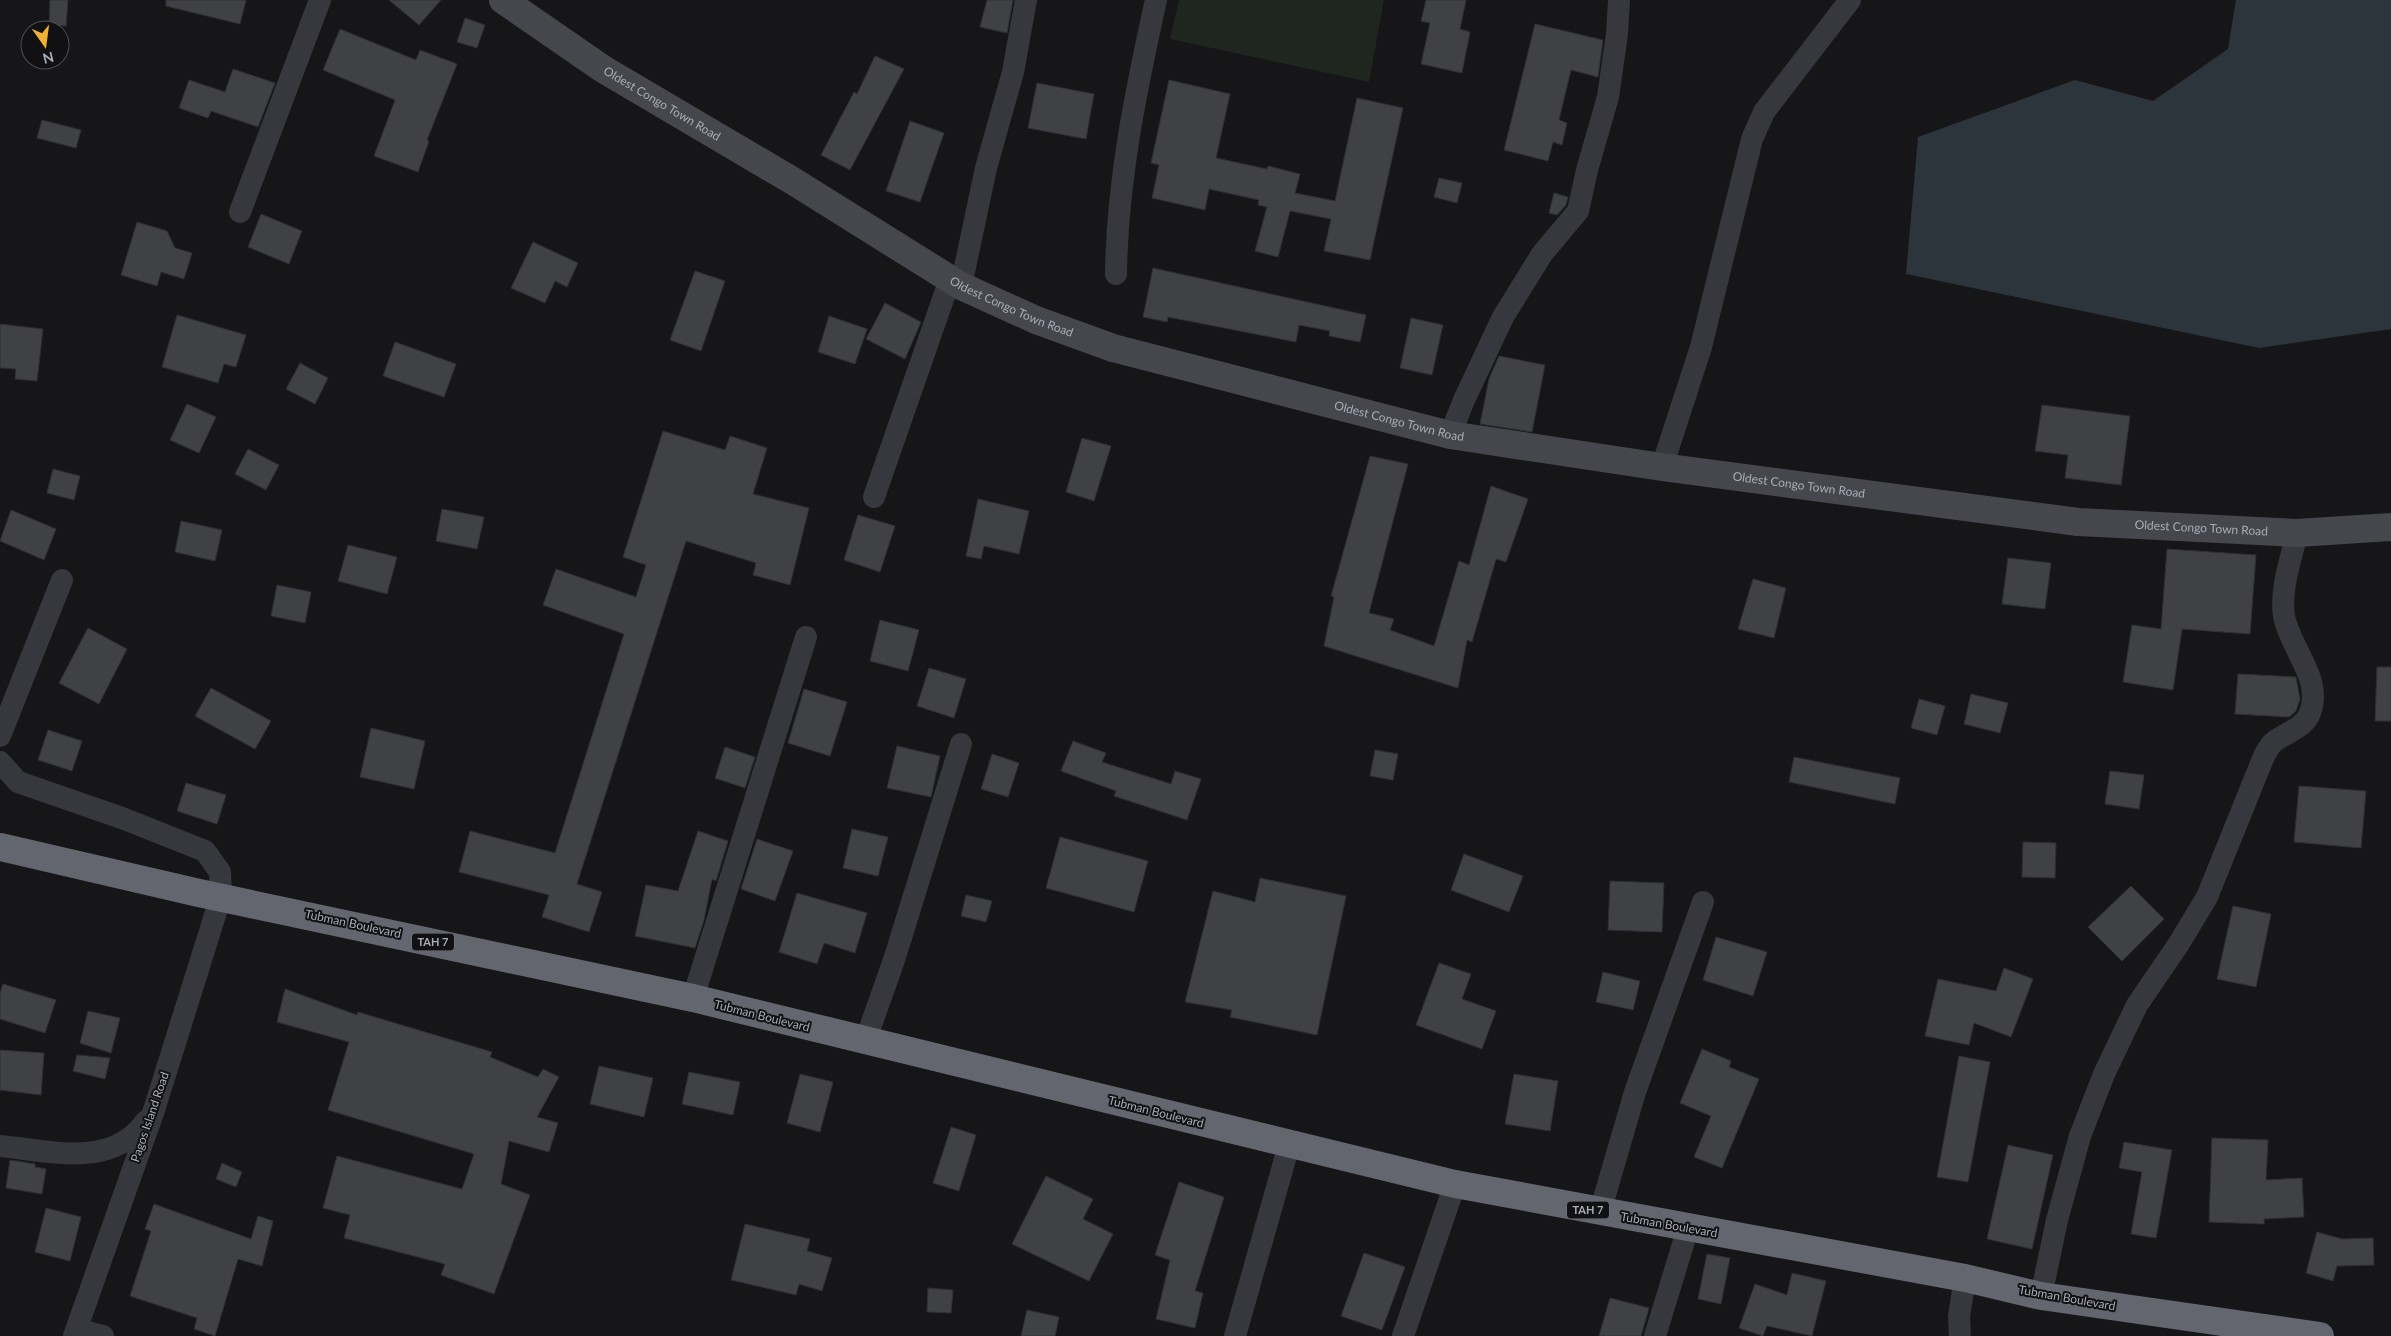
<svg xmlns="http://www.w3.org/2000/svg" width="2391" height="1336" viewBox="0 0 2391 1336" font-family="Lato,sans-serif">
<rect width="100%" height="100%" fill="#161618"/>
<path fill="#1e261f" d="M1179 0H1384L1369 82 1170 39Z"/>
<path fill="#2c353c" d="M2236 0H2391V329L2259 348 1906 274 1918 137 2075 80 2153 101 2228 49Z"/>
<g fill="#404145" stroke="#303034">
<path d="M50 0H68L66 26 49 25Z"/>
<path d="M166 0H246L240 24 166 6Z"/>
<path d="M389 0H441L419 25Z"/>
<path d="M987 0H1013L1007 33 980 27Z"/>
<path d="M1426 0H1466L1460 29 1470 32 1462 73 1421 64 1430 23 1421 21Z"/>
<path d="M465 18 485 25 477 48 457 42Z"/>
<path d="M1535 24 1603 40 1598 77 1571 70 1559 120 1567 123 1562 145 1553 142 1548 161 1504 150Z"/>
<path d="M340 29 416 60 420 50 457 64 427 140 429 141 418 172 374 156 395 100 323 70Z"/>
<path d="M875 56 904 69 850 170 821 155 854 92 857 94Z"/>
<path d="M233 69 275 83 258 127 211 111 208 118 179 108 189 80 225 92Z"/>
<path d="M1169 80 1230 94 1216 158 1267 169 1268 166 1300 174 1295 193 1335 201 1357 98 1403 108 1370 260 1324 251 1331 219 1290 211 1278 257 1255 251 1267 207 1258 205 1259 200 1209 189 1205 210 1152 198 1159 165 1151 163Z"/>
<path d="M1037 83 1094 94 1086 139 1028 128Z"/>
<path d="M42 120 81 130 76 148 37 138Z"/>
<path d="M910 121 944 133 920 202 886 191Z"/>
<path d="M1439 178 1462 183 1457 203 1434 197Z"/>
<path d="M1554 193 1568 197 1566 205 1557 215 1549 213Z"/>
<path d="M261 214 302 231 289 264 248 247Z"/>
<path d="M137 222 167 231 175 248 192 253 184 279 161 272 157 286 121 275Z"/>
<path d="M533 242 578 263 567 287 555 281 545 303 511 288Z"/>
<path d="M1153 268 1366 315 1360 342 1329 336 1330 331 1299 325 1296 342 1168 317 1167 322 1143 317Z"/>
<path d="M695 271 725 281 701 351 670 340Z"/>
<path d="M885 303 921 322 905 359 866 339Z"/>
<path d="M177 315 246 335 236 367 224 364 218 383 162 367Z"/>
<path d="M829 316 867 329 855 364 818 352Z"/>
<path d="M1411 318 1443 325 1432 375 1400 368Z"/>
<path d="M0 324 43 329 37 381 15 379 16 369 0 368Z"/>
<path d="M395 342 456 364 444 397 383 376Z"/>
<path d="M1499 356 1545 365 1532 432 1480 424 1489 379Z"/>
<path d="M300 363 328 378 315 404 286 389Z"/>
<path d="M187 404 216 417 199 453 170 440Z"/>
<path d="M2042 405 2130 416 2121 485 2065 478 2068 455 2035 451Z"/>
<path d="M663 431 725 450 730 436 767 448 753 494 809 508 790 585 753 575 756 563 686 541 577 884 602 892 589 932 542 917 549 895 459 872 470 831 555 853 624 634 543 605 556 569 636 597 646 565 623 557Z"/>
<path d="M1082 438 1111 446 1094 501 1066 492Z"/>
<path d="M248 449 279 465 266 490 235 474Z"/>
<path d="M1370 456 1408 464 1369 613 1394 619 1390 630 1434 646 1459 561 1469 565 1491 486 1528 499 1506 562 1496 559 1472 642 1467 640 1458 688 1324 646 1334 597 1331 596Z"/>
<path d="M53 469 80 476 74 500 47 493Z"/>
<path d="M978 499 1029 511 1019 554 984 546 981 559 966 556Z"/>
<path d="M442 509 484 517 477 549 436 541Z"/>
<path d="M11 510 56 529 44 560 0 541Z"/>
<path d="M858 515 895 526 880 572 844 560Z"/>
<path d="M181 521 222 530 215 561 175 552Z"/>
<path d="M348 545 397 557 387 594 338 581Z"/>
<path d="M2167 549 2256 555 2250 634 2182 629 2173 690 2123 682 2132 625 2161 629Z"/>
<path d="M2008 558 2051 563 2045 609 2002 604Z"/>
<path d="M1753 579 1786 588 1774 638 1738 629Z"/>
<path d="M277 585 311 592 305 623 271 616Z"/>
<path d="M880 620 919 630 908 671 870 661Z"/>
<path d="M88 628 127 649 99 704 59 683Z"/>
<path d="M2377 667H2391V721H2375Z"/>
<path d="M929 668 966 679 954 718 917 706Z"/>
<path d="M2238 674 2296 677 2300 699 2296 711 2289 717 2235 714Z"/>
<path d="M211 688 271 721 255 749 195 716Z"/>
<path d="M804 689 847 702 830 756 788 743Z"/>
<path d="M1971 694 2008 703 2000 733 1964 724Z"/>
<path d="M1919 699 1945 706 1937 735 1911 728Z"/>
<path d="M371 728 425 741 414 789 360 777Z"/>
<path d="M48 730 82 741 72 771 38 760Z"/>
<path d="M1073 741 1106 753 1102 762 1171 784 1175 771 1201 779 1187 820 1114 796 1116 791 1061 771Z"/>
<path d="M897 746 940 756 931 797 887 788Z"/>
<path d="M725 747 755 757 745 788 715 778Z"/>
<path d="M1375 750 1398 754 1393 780 1370 776Z"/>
<path d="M992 754 1019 763 1008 797 981 789Z"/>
<path d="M1794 757 1900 778 1895 804 1789 782Z"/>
<path d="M2110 771 2144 775 2139 809 2105 804Z"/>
<path d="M186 783 226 795 217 824 177 811Z"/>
<path d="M2299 786 2366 791 2361 848 2294 842Z"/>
<path d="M852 829 888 837 878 876 843 868Z"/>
<path d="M698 831 728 841 716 881 712 879 704 920 695 948 635 936 646 885 678 891Z"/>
<path d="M1060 837 1148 861 1134 912 1046 888Z"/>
<path d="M757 839 793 851 775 901 741 889Z"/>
<path d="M2023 842 2056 843 2055 878 2022 877Z"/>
<path d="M1464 854 1523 876 1509 912 1451 890Z"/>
<path d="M1260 878 1346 896 1317 1035 1230 1017 1232 1010 1185 1002 1213 891 1255 902Z"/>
<path d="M1610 881 1664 883 1662 932 1608 930Z"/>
<path d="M2131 886 2164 919 2122 961 2088 927Z"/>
<path d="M797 893 867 913 855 953 824 943 817 964 779 952Z"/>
<path d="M966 895 992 901 986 922 961 916Z"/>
<path d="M2233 906 2271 914 2256 987 2217 979Z"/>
<path d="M1716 937 1767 952 1753 996 1703 980Z"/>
<path d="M1439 963 1471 974 1462 999 1496 1011 1482 1049 1416 1025Z"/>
<path d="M2004 968 2033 979 2011 1037 1974 1023 1969 1045 1925 1036 1938 979 1996 991Z"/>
<path d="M1603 972 1640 981 1633 1010 1596 1002Z"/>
<path d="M3 984 56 1000 45 1033 0 1019V993Z"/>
<path d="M285 989 357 1015 358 1012 492 1052 490 1057 538 1077 543 1069 559 1077 537 1117 558 1123 549 1152 509 1141 501 1184 530 1195 494 1294 441 1275 445 1264 344 1238 350 1215 323 1208 337 1156 462 1189 474 1154 328 1110 349 1042 277 1022Z"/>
<path d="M88 1011 120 1018 111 1053 80 1043Z"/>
<path d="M1702 1049 1731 1061 1729 1067 1759 1079 1722 1168 1694 1157 1711 1116 1680 1103Z"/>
<path d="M0 1050 44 1053 41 1095 0 1090Z"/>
<path d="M77 1055 110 1058 105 1079 73 1071Z"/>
<path d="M1959 1056 1990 1062 1968 1182 1937 1177Z"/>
<path d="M599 1066 653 1078 644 1117 590 1104Z"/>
<path d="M689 1072 740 1082 733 1115 682 1104Z"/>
<path d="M800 1074 833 1082 820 1132 787 1123Z"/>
<path d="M1514 1074 1558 1081 1550 1131 1505 1124Z"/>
<path d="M951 1127 976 1135 959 1191 933 1183Z"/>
<path d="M2212 1138 2268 1140 2266 1180 2302 1178 2304 1217 2264 1219V1224L2209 1222Z"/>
<path d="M2124 1142 2172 1150 2156 1238 2131 1234 2142 1172 2119 1168Z"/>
<path d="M2008 1145 2053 1155 2032 1249 1987 1239Z"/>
<path d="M10 1160 35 1164V1167L46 1169 42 1194 6 1188Z"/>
<path d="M222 1163 242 1172 236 1187 216 1179Z"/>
<path d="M1046 1176 1093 1199 1083 1219 1113 1234 1089 1281 1012 1244Z"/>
<path d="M1179 1182 1224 1197 1195 1291 1203 1293 1195 1328 1156 1319 1170 1260 1155 1255Z"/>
<path d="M154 1204 251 1239 258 1216 273 1221 262 1266 238 1259 215 1336 194 1329 197 1318 130 1296 151 1231 145 1229Z"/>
<path d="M46 1208 81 1217 70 1261 35 1252Z"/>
<path d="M745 1224 810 1239 807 1251 832 1258 822 1291 799 1284 796 1295 731 1280Z"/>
<path d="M2317 1232 2342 1239 2373 1238 2374 1265 2337 1266 2333 1281 2306 1273Z"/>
<path d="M1364 1253 1405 1267 1382 1330 1341 1316Z"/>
<path d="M1707 1254 1730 1258 1721 1304 1698 1299Z"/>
<path d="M1792 1273 1826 1281 1812 1336 1767 1326 1763 1336 1739 1328 1755 1284 1787 1295Z"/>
<path d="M928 1288 953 1290 951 1313 927 1312Z"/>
<path d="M1610 1298 1649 1308 1641 1336H1599Z"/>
<path d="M1027 1310 1059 1317 1055 1336H1021Z"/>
</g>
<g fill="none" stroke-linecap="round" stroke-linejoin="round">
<g stroke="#37383d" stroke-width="22">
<path d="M240 212 320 0"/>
<path d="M1116 274C1117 182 1136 90 1156 0"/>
<path d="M961 286 986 168 1013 72 1026 0"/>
<path d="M1450 435 1464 400 1503 317 1542 254 1578 211 1587 170 1608 97 1617 34 1619 0"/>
<path d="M1662 467 1701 347 1752 139 1764 112 1850 0"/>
<path d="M874 497 950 279"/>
<path d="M0 736 62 580"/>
<path d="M0 762 18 782 122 818 205 851 220 872 221 896 154 1110 74 1336"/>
<path d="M693 998 806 637"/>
<path d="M865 1042 894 960 961 744"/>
<path d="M0 1146C51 1151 112 1169 146 1121"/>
<path d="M1600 1212 1635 1092 1703 902"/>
<path d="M2041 1296 2057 1220 2080 1136 2104 1074 2137 1005 2178 945 2207 897 2264 756C2267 751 2270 744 2275 741 2287 732 2304 728 2310 713 2323 678 2290 649 2284 616 2280 589 2291 559 2297 533"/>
<path d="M77 1329 103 1336"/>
<path d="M1235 1336 1289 1145"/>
<path d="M1403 1336 1455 1184"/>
<path d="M1655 1336 1688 1228"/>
<path d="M1960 1336 1959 1316 1965 1278"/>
</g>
<path stroke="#45474d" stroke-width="28" id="s1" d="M503 0 603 69 793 181 961 286 1036 320 1113 348 1450 435 1662 467 2078 522 2297 533 2391 527"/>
<path stroke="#63666e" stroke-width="28" d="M0 847 199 893 693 998 1455 1184 1965 1278 2041 1296 2320 1336"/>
</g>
<g text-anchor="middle" stroke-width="4" stroke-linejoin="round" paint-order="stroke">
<g fill="#111113" stroke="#7b7e86" stroke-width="1">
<rect x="412" y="933.5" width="42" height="17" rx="4"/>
<rect x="1567" y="1201.5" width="42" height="17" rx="4"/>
</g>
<g font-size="11" font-weight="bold" fill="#a8adb8">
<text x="433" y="946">TAH 7</text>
<text x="1588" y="1214">TAH 7</text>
</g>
<g font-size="12" fill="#a8adb8" stroke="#111113">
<text dy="4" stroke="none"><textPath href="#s1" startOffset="190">Oldest Congo Town Road</textPath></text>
<text dy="4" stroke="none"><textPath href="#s1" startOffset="595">Oldest Congo Town Road</textPath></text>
<text dy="4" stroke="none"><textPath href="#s1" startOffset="1000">Oldest Congo Town Road</textPath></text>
<text dy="4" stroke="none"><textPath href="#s1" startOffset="1405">Oldest Congo Town Road</textPath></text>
<text dy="4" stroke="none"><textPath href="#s1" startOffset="1810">Oldest Congo Town Road</textPath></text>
<text transform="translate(353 924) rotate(12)" y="4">Tubman Boulevard</text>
<text transform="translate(762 1016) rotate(14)" y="4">Tubman Boulevard</text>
<text transform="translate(1156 1112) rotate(14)" y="4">Tubman Boulevard</text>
<text transform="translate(150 1117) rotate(-71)" y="4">Pagos Island Road</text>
<text transform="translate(1669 1225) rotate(10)" y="4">Tubman Boulevard</text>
<text transform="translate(2067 1298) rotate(10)" y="4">Tubman Boulevard</text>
</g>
</g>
<g transform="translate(45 45) rotate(166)"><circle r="24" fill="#111113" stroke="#4d4f55"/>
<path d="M0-4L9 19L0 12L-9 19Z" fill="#f2b134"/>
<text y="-8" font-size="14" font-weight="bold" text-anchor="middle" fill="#a8adb8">N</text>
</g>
</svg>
